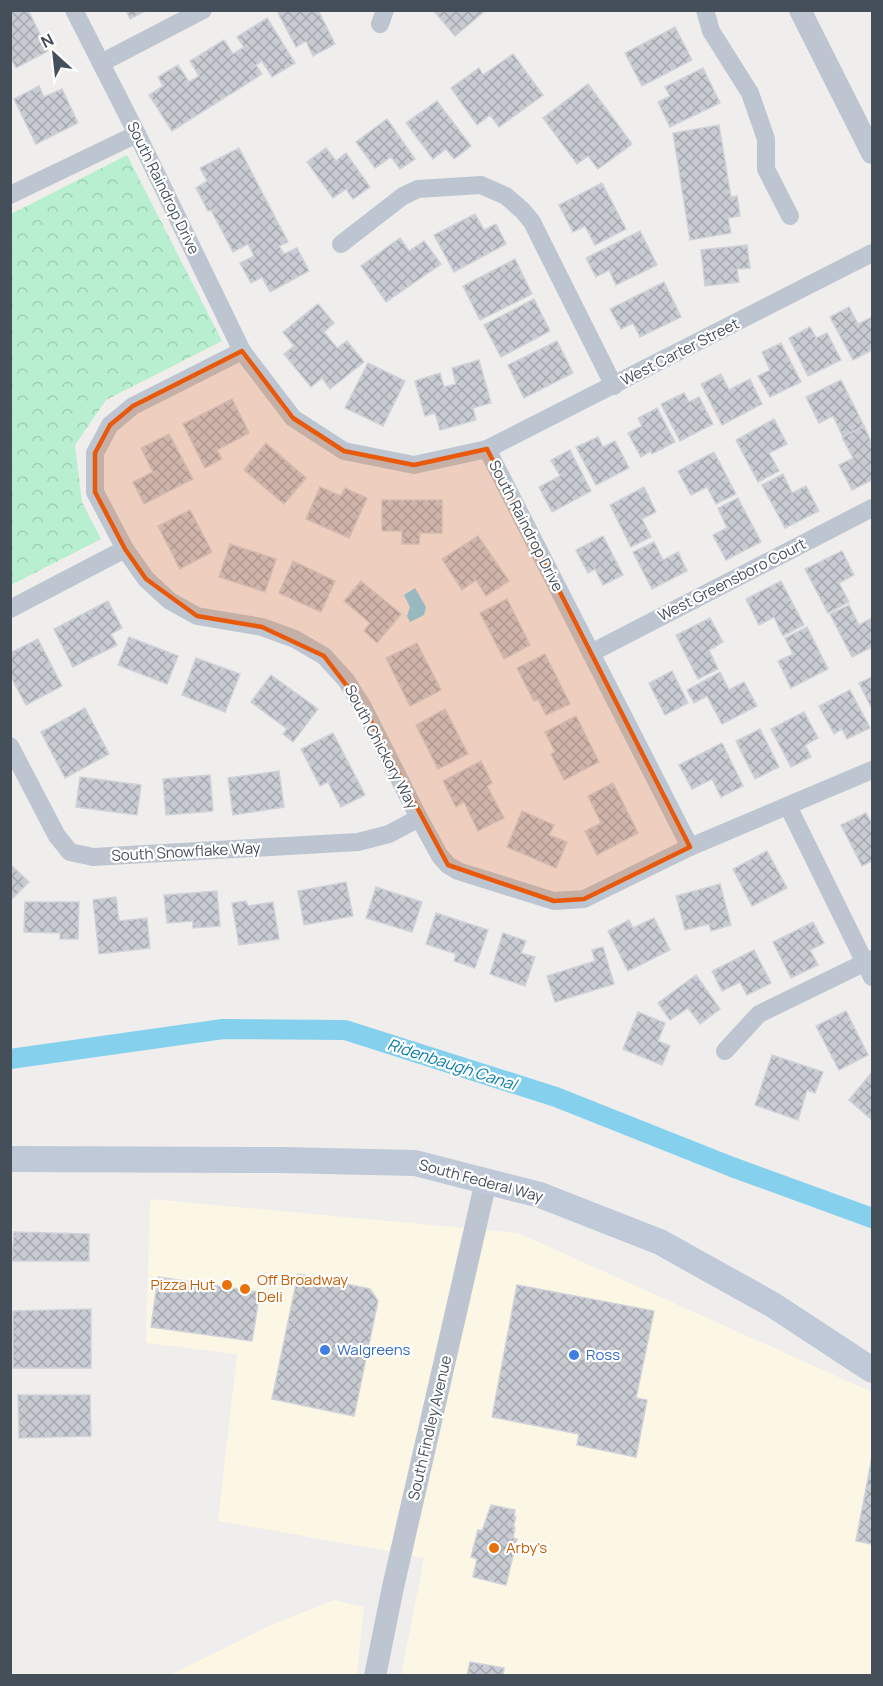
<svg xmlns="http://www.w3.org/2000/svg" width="883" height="1686" viewBox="0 0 883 1686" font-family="Manrope,sans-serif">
<defs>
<pattern id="park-crowns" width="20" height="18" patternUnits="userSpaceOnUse" patternTransform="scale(1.5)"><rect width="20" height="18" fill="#b9efd1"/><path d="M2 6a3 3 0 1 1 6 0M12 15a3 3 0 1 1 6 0" fill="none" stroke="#a0cfb6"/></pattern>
<pattern id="building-cross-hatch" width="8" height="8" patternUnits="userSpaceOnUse" patternTransform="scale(1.5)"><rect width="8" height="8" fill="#c9cbd3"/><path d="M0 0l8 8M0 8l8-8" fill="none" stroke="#a5a7ae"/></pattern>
</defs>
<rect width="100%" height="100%" fill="#f0eded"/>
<g fill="#fcf6e4">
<path d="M150 1199 518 1233 872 1392V1675H401L424 1558 382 1550 218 1521 237 1354 146 1343Z"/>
<path d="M334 1600 364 1607 357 1675H170L271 1625Z"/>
</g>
<path fill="url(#park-crowns)" d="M127 155 222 341 106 400 75 445 82 502 101 539 11 585V214Z"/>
<path fill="#85d1ed" d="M415 588 426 607 424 615 410 622 407 616 410 607 404 595Z"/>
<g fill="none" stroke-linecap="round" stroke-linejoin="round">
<path stroke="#85d1ed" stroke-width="20" d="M10 1059 223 1029 345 1030 556 1097 732 1167 872 1218"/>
</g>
<g fill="url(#building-cross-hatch)" stroke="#d0d2d9" stroke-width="1.5">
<path d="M10 10H28L48 51 16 68 10 56Z"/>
<path d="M126 10H147L130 19Z"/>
<path d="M318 10 335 44 313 56 306 41 296 47 277 11Z"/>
<path d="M433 10H486L455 36Z"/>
<path d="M267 18 295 63 272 77 262 61 256 65 262 74 172 131 149 95 163 86 158 77 178 65 189 82 199 76 190 61 224 40 233 54 244 47 237 37Z"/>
<path d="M675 27 692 60 642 86 625 53Z"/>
<path d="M513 54 543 95 499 127 490 115 477 125 451 88 479 68 483 75Z"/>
<path d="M703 68 720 103 670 127 658 102 670 96 665 87Z"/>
<path d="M588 84 632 144 598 169 588 156 577 164 543 118Z"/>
<path d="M39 86 44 97 62 89 78 123 36 144 14 99Z"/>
<path d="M437 101 471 146 454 159 446 149 433 159 406 123Z"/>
<path d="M387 119 415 159 400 169 391 157 375 168 356 142Z"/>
<path d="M719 125 731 197 737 196 740 216 728 218 731 233 690 240 673 133Z"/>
<path d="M239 148 288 242 279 246 284 254 297 248 309 271 270 292 262 277 251 283 240 263 254 256 248 244 233 252 211 210 208 211 196 188 207 181 200 168Z"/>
<path d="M326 148 336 161 346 153 370 187 353 199 346 189 333 198 307 162Z"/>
<path d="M602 183 626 229 595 245 585 226 573 232 559 205Z"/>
<path d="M475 214 484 230 496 224 506 244 454 272 434 235Z"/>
<path d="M640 231 657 265 616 285 609 270 596 277 586 258Z"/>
<path d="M400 238 409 251 424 241 441 264 386 302 361 266Z"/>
<path d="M747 245 750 268 737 269 739 282 705 286 701 250Z"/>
<path d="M515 259 532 294 480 320 463 286Z"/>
<path d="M664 282 681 317 640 337 633 323 621 329 610 309Z"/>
<path d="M534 299 550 331 501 357 484 325Z"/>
<path d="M318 304 334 323 324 332 337 348 347 341 364 362 330 389 322 378 311 387 284 354 294 346 283 332Z"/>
<path d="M849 307 858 324 872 317V350L853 360 830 317Z"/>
<path d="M810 327 816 338 827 333 841 360 808 376 789 338Z"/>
<path d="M557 341 573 373 524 398 508 365Z"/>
<path d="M781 343 801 382 770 397 758 376 770 370 762 352Z"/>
<path d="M479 360 491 403 473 408 476 420 440 430 435 413 425 416 415 381 440 373 444 387 456 384 452 368Z"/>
<path d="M368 363 405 381 383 426 345 408Z"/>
<path d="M721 374 729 390 750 379 762 404 722 425 701 384Z"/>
<path d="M841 380 864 426 843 437 833 416 819 423 806 397Z"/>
<path d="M684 393 689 402 699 397 713 424 680 441 661 404Z"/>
<path d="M232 399 249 433 217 450 222 459 205 468 183 424Z"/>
<path d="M657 408 675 442 652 454 651 451 641 457 628 433 642 426 638 418Z"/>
<path d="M774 419 787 444 769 453 779 471 758 482 736 440Z"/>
<path d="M864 426 872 444V480L852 490 839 465 853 458 842 437Z"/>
<path d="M169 434 193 479 144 504 133 482 153 472 141 448Z"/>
<path d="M598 437 603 447 615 441 629 468 596 485 576 447Z"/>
<path d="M266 443 306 478 284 504 244 470Z"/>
<path d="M570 450 591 491 552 512 539 487 560 476 551 460Z"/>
<path d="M714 452 736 494 716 504 707 487 691 495 678 471Z"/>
<path d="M783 474 792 493 806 486 819 511 785 528 762 485Z"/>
<path d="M320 487 341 496 345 488 367 498 349 538 306 519Z"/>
<path d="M644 487 656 512 642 519 651 537 631 547 610 505Z"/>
<path d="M738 498 761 542 726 560 713 535 727 528 718 508Z"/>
<path d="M382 500H442V533H420L419 544H402V531H382Z"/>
<path d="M190 510 212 552 180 569 158 526Z"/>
<path d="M478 536 509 581 486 596 476 580 462 590 442 559Z"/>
<path d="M603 536 623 575 603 585 595 569 588 573 576 550Z"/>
<path d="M654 542 663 560 678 552 687 571 652 589 633 552Z"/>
<path d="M230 544 276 559 265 592 219 577Z"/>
<path d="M842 551 854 575 839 583 849 602 828 613 805 569Z"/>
<path d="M293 561 335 581 321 612 279 593Z"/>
<path d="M361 581 401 614 377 643 364 631 370 623 344 601Z"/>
<path d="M781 581 804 625 783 636 774 617 759 625 746 599Z"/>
<path d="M507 599 530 645 504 659 480 613Z"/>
<path d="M108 601 122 628 111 634 117 645 73 667 54 629Z"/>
<path d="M849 605 859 625 872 618V647L852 657 830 614Z"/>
<path d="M710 618 723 642 709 650 718 669 698 679 676 635Z"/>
<path d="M807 627 828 669 791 688 778 661 793 654 785 638Z"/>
<path d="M129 637 178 656 167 684 118 665Z"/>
<path d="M38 639 62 686 26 705 10 675V653Z"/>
<path d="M417 643 441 690 410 706 386 658Z"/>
<path d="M545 654 570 704 546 715 538 699 534 701 517 668Z"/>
<path d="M196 658 240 674 225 712 182 695Z"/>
<path d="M672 671 688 703 665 715 649 683Z"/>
<path d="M720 672 729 690 744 682 757 706 722 724 707 696 694 703 687 690Z"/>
<path d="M271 675 318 709 293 742 283 734 287 729 251 702Z"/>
<path d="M872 677V709L859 683Z"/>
<path d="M850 690 870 728 847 739 842 729 834 734 819 706Z"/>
<path d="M85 708 109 754 65 778 41 732Z"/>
<path d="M445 709 468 754 438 769 416 725Z"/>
<path d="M804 712 818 738 805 745 811 757 791 767 771 729Z"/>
<path d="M576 716 599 762 564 780 551 754 555 752 545 732Z"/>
<path d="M760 729 779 767 755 779 736 741Z"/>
<path d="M333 733 365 795 341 807 328 782 320 786 301 749Z"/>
<path d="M722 743 743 786 721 797 712 779 692 789 679 765Z"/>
<path d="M481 761 492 783 487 786 504 818 478 831 464 802 456 807 443 781Z"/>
<path d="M279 771 284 807 233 815 228 778Z"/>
<path d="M210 775 213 811 166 815 163 779Z"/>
<path d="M80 777 141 785 137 815 76 807Z"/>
<path d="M613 783 638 833 597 855 585 831 601 823 588 796Z"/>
<path d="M522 811 554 825 549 835 567 842 556 868 507 847Z"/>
<path d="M866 813 872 824V861L862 866 841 825Z"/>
<path d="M767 851 787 888 752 906 733 869Z"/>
<path d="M10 864 29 882 10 901Z"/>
<path d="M346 882 353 916 304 925 298 891Z"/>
<path d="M720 884 731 925 711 931 709 924 685 930 676 896Z"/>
<path d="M376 887 422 902 412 932 366 918Z"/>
<path d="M217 891 220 926 193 928V921L167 923 164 895Z"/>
<path d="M116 897 119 921 147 918 150 948 99 954 93 900Z"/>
<path d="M246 901 248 906 273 902 279 939 239 945 232 903Z"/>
<path d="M25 902H79L78 939H60V933L24 932Z"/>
<path d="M436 913 488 930 475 968 454 961 456 954 426 944Z"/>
<path d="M654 918 670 950 628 971 608 931 629 920 633 928Z"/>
<path d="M813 922 824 943 810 950 818 965 791 978 773 942Z"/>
<path d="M503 933 526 941 521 953 535 957 525 986 490 974Z"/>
<path d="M603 947 614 984 555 1002 547 976 595 961 592 950Z"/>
<path d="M754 950 771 983 747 995 740 982 722 991 712 971Z"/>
<path d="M696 975 720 1009 700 1024 688 1008 670 1020 658 1003Z"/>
<path d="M846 1011 868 1055 839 1070 816 1026Z"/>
<path d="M638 1012 665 1023 658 1041 670 1046 662 1065 623 1049Z"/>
<path d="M772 1055 823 1072 815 1093 807 1090 798 1120 755 1105Z"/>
<path d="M872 1072V1120L849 1100Z"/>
<path d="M14 1232 89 1234V1261H12Z"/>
<path d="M298 1274 370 1289 378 1301 354 1416 272 1399Z"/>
<path d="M158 1277 260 1292 252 1341 151 1327Z"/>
<path d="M517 1285 654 1311 636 1398 647 1400 636 1457 577 1445 579 1434 492 1417Z"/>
<path d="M91 1309V1368H13V1311Z"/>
<path d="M18 1395H90L91 1436 19 1438Z"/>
<path d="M872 1457V1544L856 1541Z"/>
<path d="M491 1505 515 1510 514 1516 516 1517 513 1527H515L513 1538 517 1539 506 1585 473 1577 477 1559 471 1557 478 1530 482 1531Z"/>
<path d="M470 1662 504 1668 503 1676H467Z"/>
</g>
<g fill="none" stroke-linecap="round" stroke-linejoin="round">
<g stroke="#bdc6d0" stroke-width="18">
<path d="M74 10 137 134 242 351 293 418 344 451 414 465 487 449 690 847"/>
<path d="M705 10 711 31 750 93 766 139V169L790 216"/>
<path d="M380 24 385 10"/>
<path d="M101 63 203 10"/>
<path d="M10 195 137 134"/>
<path d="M341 244 403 196 418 189 481 185 506 196 523 211 532 222 614 386"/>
<path d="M242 351 133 406 110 425 95 453V492L125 549 146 579 170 601 197 616 262 627 295 639 324 656 346 680 363 707 419 818 440 856 448 865 458 871 554 901 584 899 690 847 872 770"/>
<path d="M487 449 872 253"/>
<path d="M10 609 125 549"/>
<path d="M591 653 872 508"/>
<path d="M10 746 57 836 70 852 93 857 358 842 389 834 419 818"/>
<path d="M788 806 872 977"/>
<path d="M725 1051 759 1014 872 959"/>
</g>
<g stroke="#bdc6d0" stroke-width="22">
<path d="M800 10 872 153"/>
<path d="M375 1676 393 1587 486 1181"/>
</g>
<path stroke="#bfc9d7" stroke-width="26" d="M10 1159 281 1160 415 1163 540 1195 660 1242 773 1305 872 1370"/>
</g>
<path fill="#e8590c" fill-opacity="0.2" stroke="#e8590c" stroke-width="4.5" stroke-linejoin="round" d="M242 351 293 418 344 451 414 465 487 449 690 847 584 899 554 901 448 865 363 707 324 656 262 627 197 616 146 579 125 549 95 492V453L110 425 133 406Z"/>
<g fill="#e8710a" stroke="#fff" stroke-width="2">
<circle cx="227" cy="1285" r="6"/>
<circle cx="245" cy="1289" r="6"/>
<circle cx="494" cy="1548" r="6"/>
</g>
<g fill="#3f7fe0" stroke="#fff" stroke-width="2">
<circle cx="325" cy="1350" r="6"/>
<circle cx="574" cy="1355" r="6"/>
</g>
<g text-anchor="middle" stroke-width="4.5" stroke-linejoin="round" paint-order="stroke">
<g font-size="15" fill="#454f5a" stroke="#fff">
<text transform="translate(163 188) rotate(64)" y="5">South Raindrop Drive</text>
<text transform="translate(680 352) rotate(-27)" y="5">West Carter Street</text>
<text transform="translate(526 526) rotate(63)" y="5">South Raindrop Drive</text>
<text transform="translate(732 580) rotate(-27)" y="5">West Greensboro Court</text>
<text transform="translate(381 747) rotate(62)" y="5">South Chickory Way</text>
<text transform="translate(186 852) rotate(-3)" y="5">South Snowflake Way</text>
<text transform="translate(481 1181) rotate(15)" y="5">South Federal Way</text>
<text transform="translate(430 1428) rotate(-77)" y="5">South Findley Avenue</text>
</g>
<g font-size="15" fill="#c56008" stroke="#fff" text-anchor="start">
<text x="257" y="1285">Off Broadway<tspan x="257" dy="17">Deli</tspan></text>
<text x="215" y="1290" text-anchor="end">Pizza Hut</text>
<text x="506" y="1553">Arby's</text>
</g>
<g font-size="15" fill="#366cbe" stroke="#fff" text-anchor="start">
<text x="337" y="1355">Walgreens</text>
<text x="586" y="1360">Ross</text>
</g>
<g font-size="16" font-style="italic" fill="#097ea9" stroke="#fff">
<text transform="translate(452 1064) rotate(18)" y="6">Ridenbaugh Canal</text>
</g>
</g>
<rect width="883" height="1686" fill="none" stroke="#454f5a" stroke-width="24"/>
<g transform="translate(54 54) rotate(333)" stroke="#ffffff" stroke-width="4.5" paint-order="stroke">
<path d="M0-4.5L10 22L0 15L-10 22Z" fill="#454f5a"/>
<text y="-9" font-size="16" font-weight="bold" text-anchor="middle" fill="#454f5a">N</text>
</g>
</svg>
